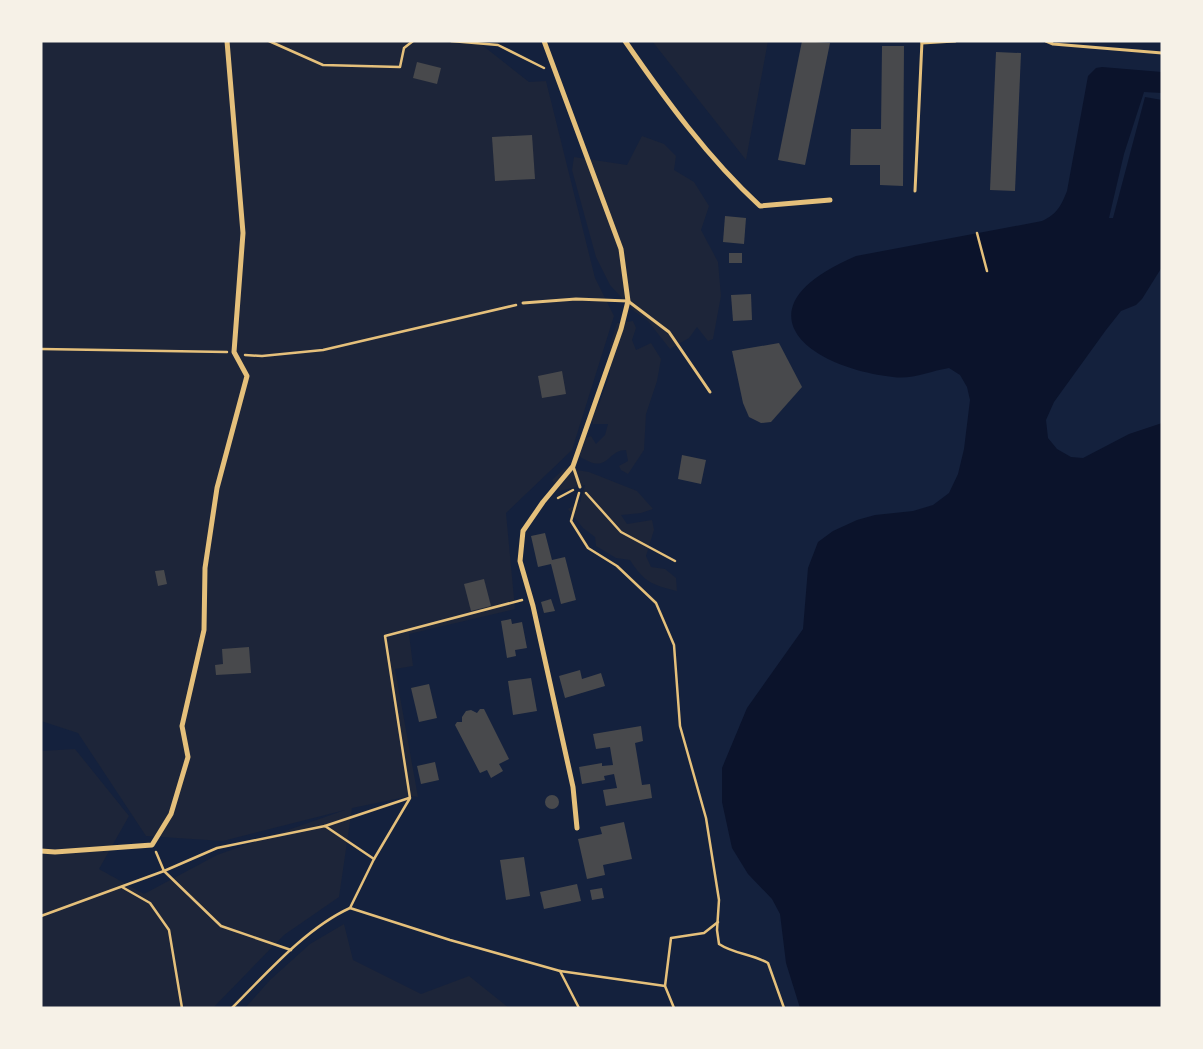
<svg xmlns="http://www.w3.org/2000/svg" width="1203" height="1049" viewBox="0 0 1203 1049" font-family="Barlow,sans-serif">
<rect width="100%" height="100%" fill="#14213d"/>
<g fill="#1d2539">
<path d="M41 41H477L529 82 546 81 595 278 614 316 572 450 506 513 515 609 409 634 413 666 395 669 418 797 411 796 352 808 339 897 284 935 213 1008H41V751L75 749 129 816 99 869 144 894 217 855 345 810 223 841 146 836 78 733 41 721Z"/>
<path d="M652 41H768L746 160Z"/>
<path d="M642 136 664 144 676 156 674 170 694 182 709 206 701 230 718 262 721 296 713 339 708 341 697 327 689 338 670 349 648 321 634 311 610 285 596 257 572 170 574 157 627 165Z"/>
<path d="M633 321 636 328 632 340 636 350 651 343 661 359 657 381 646 414 644 450 628 474 621 470 619 466 628 461 626 450C606 450 609 476 579 456L578 441 591 436 596 444 605 435 608 424H593L591 417 599 404 610 374V345L617 323Z"/>
<path d="M565 468 589 472 637 491 653 509 641 513 621 515 627 524 652 520 654 530 646 556 651 567 665 569 676 578 677 591C652 585 644 582 630 560L616 558 596 546 595 537 583 528 568 509 580 502 585 485 560 491 552 480Z"/>
<path d="M344 924 353 960 421 994 469 976 509 1008H245L270 980 310 944Z"/>
</g>
<path fill="#0b132b" d="M1102 67 1162 72V267L1142 299 1136 305 1121 311 1106 330 1054 402 1046 420 1048 438 1057 449 1071 457 1083 458 1129 434 1162 423V1008H800L786 963 780 914 772 899 748 874 732 848 722 802V768L747 708 803 629 808 568 818 542 833 531 857 520 875 515 913 511 933 505 949 493 958 474 964 449 970 400 967 387 960 375 949 368C930 371 912 380 893 377 800 366 738 306 856 256L1042 221C1057 214 1061 206 1067 191L1088 76 1096 68Z"/>
<path fill="#14213d" d="M1144 92 1162 93V100L1145 97 1113 218H1109L1124 154Z"/>
<g fill="#48494c">
<path d="M802 41 830 43 805 165 778 160Z"/>
<path d="M882 46H904L903 186 880 185V165H850L851 129H881Z"/>
<path d="M996 52 1021 53 1015 191 990 190Z"/>
<path d="M417 62 441 68 437 84 413 78Z"/>
<path d="M532 135 535 179 495 181 492 137Z"/>
<path d="M725 216 746 218 744 244 723 242Z"/>
<rect x="729" y="253" width="13" height="10"/>
<path d="M751 294 752 320 733 321 731 295Z"/>
<path d="M779 343 802 387 771 422 761 423 749 417 743 403 732 351Z"/>
<path d="M562 371 566 394 542 398 538 376Z"/>
<path d="M682 455 706 460 701 484 678 479Z"/>
<path d="M545 533 552 560 565 557 576 600 561 604 551 564 538 567 531 536Z"/>
<path d="M164 570 167 584 158 586 155 571Z"/>
<path d="M484 579 491 606 471 611 464 584Z"/>
<path d="M551 599 555 611 544 613 541 602Z"/>
<path d="M511 619 512 624 522 622 527 648 515 650 516 656 507 658 501 621Z"/>
<path d="M249 647 251 673 216 675 215 665 223 664 222 649Z"/>
<path d="M580 670 582 679 601 673 605 686 565 698 559 676Z"/>
<path d="M531 678 537 711 513 715 508 681Z"/>
<path d="M429 684 437 718 419 722 411 688Z"/>
<path d="M480 709H484L509 759 499 764 503 771 491 778 487 770 480 773 455 725 457 722H462V717L466 711 471 710 477 713Z"/>
<path d="M641 726 643 741 635 743 642 785 650 784 652 798 606 806 603 790 617 788 614 774 604 776 605 780 582 784 579 767 602 763V766L613 765 610 747 596 749 593 734Z"/>
<path d="M435 762 439 780 421 784 417 766Z"/>
<circle cx="552" cy="802" r="7"/>
<path d="M624 822 632 859 603 865 605 875 587 879 578 839 602 834 600 827Z"/>
<path d="M524 857 530 896 506 900 500 860Z"/>
<path d="M577 884 581 901 544 909 540 892Z"/>
<path d="M602 888 604 898 592 900 590 890Z"/>
</g>
<g fill="none" stroke-linecap="round" stroke-linejoin="round">
<g stroke="#e5c07b" stroke-width="2.5">
<path d="M269 41 323 65 400 67 404 48 413 41"/>
<path d="M451 41 498 45 544 68"/>
<path d="M977 233 987 271"/>
<path d="M41 349 227 352"/>
<path d="M245 355 262 356 323 350 516 305"/>
<path d="M579 493 571 521 588 548 617 566 656 603 674 645 680 726 706 818 719 900 717 930 719 944C734 954 752 954 768 963L784 1008"/>
<path d="M586 493 621 532 675 561"/>
<path d="M558 498 573 490"/>
<path d="M325 826 409 798"/>
<path d="M156 852 164 871 221 926 291 950"/>
<path d="M122 887 150 903 169 930 182 1008"/>
<path d="M350 908 450 940 560 971 579 1008"/>
<path d="M41 916 164 871 217 848 325 826 374 859"/>
<path d="M560 971 665 986"/>
<path d="M232 1008C266 974 306 928 350 908L374 859 410 798 385 636 522 600"/>
<path d="M674 1008 665 986 671 938 704 933 718 922"/>
</g>
<g stroke="#e5c07b" stroke-width="3">
<path d="M1046 41 1053 44 1162 53"/>
<path d="M922 43 955 41"/>
<path d="M915 191 922 41"/>
<path d="M523 303 576 299 628 301 669 332 710 392"/>
<path d="M573 466 580 487"/>
</g>
<g stroke="#e5c07b" stroke-width="5">
<path d="M544 41 621 249 628 301 621 329 573 466 543 502 523 531 520 561 533 606 573 787 577 828"/>
<path d="M625 41C665 99 708 158 760 206L830 200"/>
<path d="M41 851 55 852 152 845 171 814 188 757 182 726 204 630 205 568 217 488 247 376 234 352 243 233 227 41"/>
</g>
</g>
<rect width="1203" height="1049" fill="none" stroke="#f6f1e7" stroke-width="85"/>
</svg>
